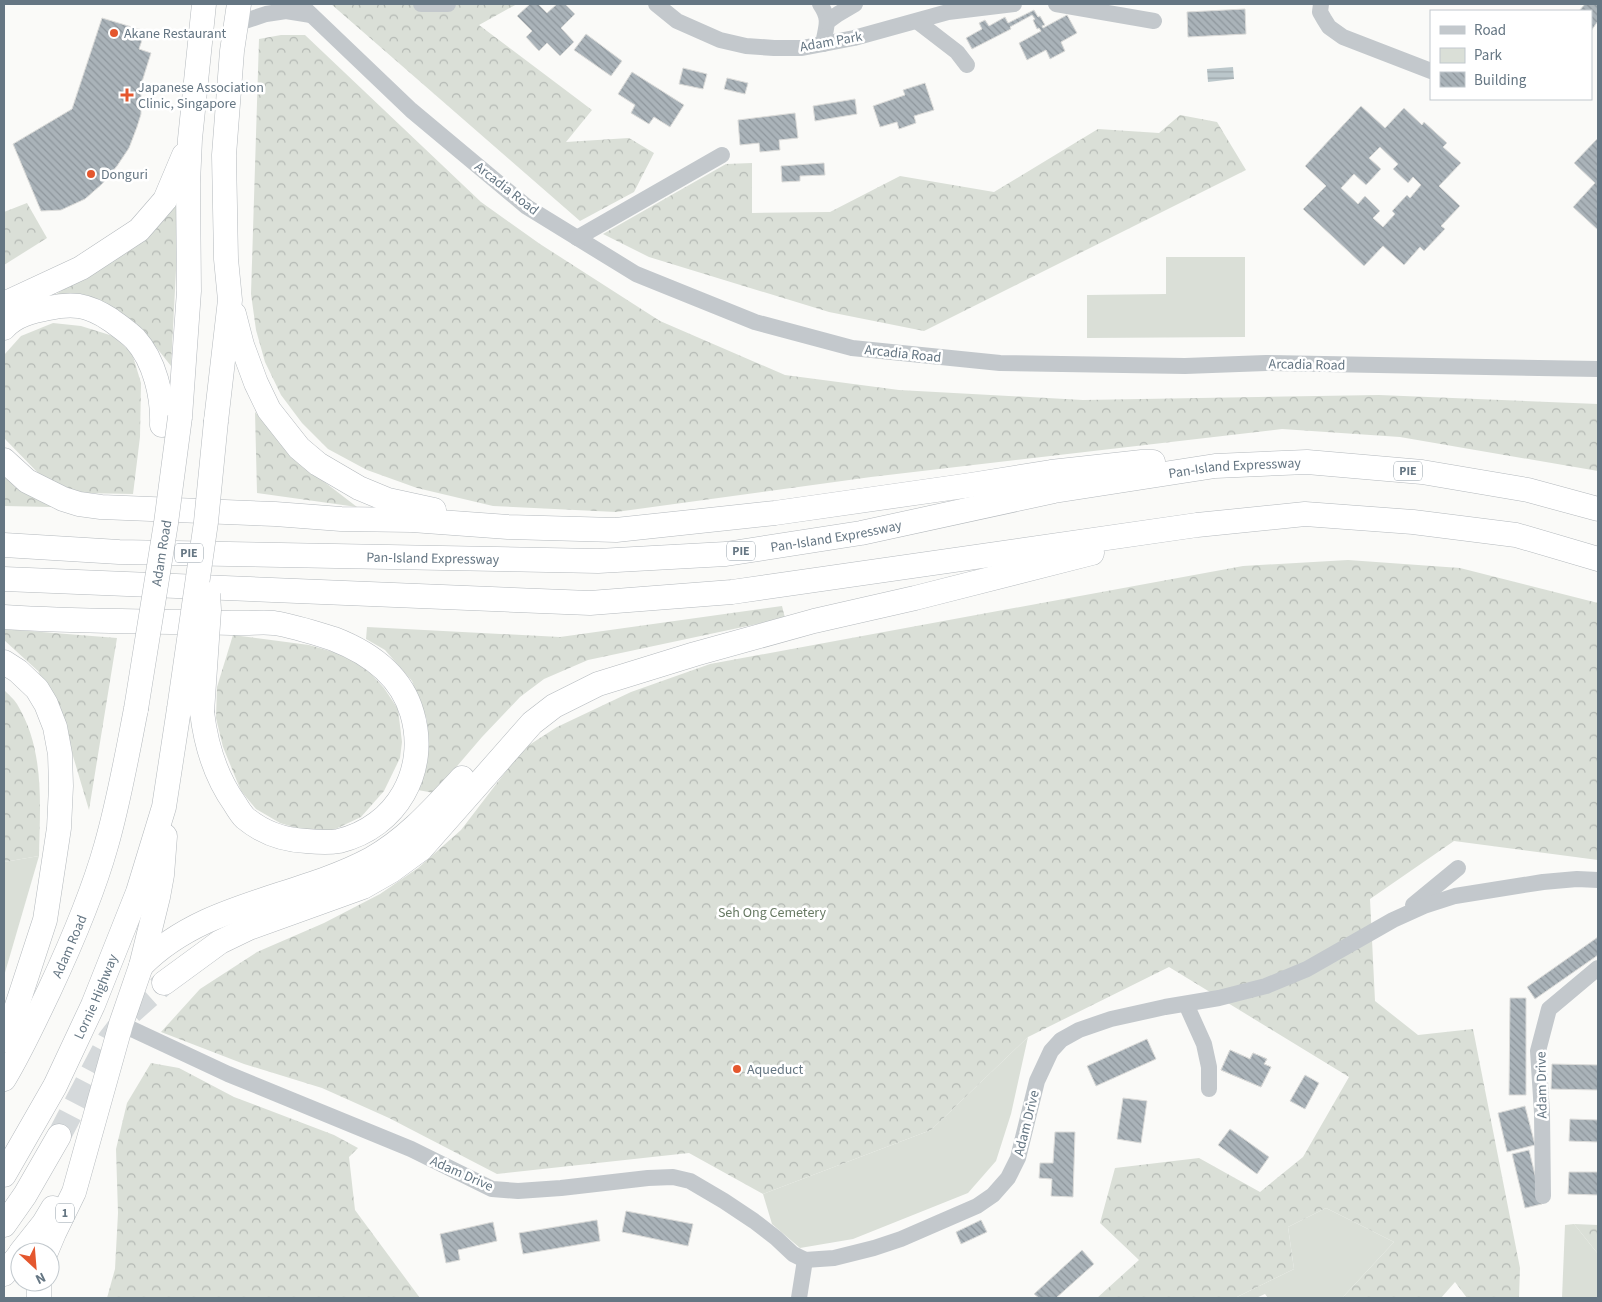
<svg xmlns="http://www.w3.org/2000/svg" width="1602" height="1302" viewBox="0 0 1602 1302" font-family="'Source Sans 3',sans-serif">
<defs>
<pattern id="forest-crowns" width="20" height="18" patternUnits="userSpaceOnUse" patternTransform="scale(1.25)"><rect width="20" height="18" fill="#dadfd7"/><path d="M2 6a3 3 0 1 1 6 0M12 15a3 3 0 1 1 6 0" fill="none" stroke="#b4b9b4"/></pattern>
<pattern id="water-rules" width="6" height="5" patternUnits="userSpaceOnUse" patternTransform="scale(1.25)"><rect width="6" height="5" fill="#bbc7cb"/><path d="M0 2.5h6" fill="none" stroke="#9ca6aa"/></pattern>
<pattern id="building-back-hatch" width="6" height="6" patternUnits="userSpaceOnUse" patternTransform="scale(1.25)"><rect width="6" height="6" fill="#aab3b9"/><path d="M-1 5l2 2M0 0l6 6M5-1l2 2" fill="none" stroke="#8e969c"/></pattern>
</defs>
<rect width="100%" height="100%" fill="#fafaf8"/>
<g fill="#dadfd7">
<path d="M1166 257H1245V337L1087 338V295L1166 294Z"/>
<path d="M39 856 4 976V862Z"/>
<path d="M1028 1037 1011 1114 996 1161 968 1193 853 1239 800 1248 772 1224 763 1194 931 1130Z"/>
<path d="M1326 1208 1394 1242 1342 1298H1268L1265 1294 1256 1298H1235L1294 1269 1288 1227Z"/>
<path d="M1574 1224 1598 1254V1298H1562L1565 1225Z"/>
</g>
<g fill="url(#forest-crowns)">
<path d="M331 4H517L479 25 592 110 566 142 629 138 654 153 634 192 580 221Z"/>
<path d="M281 35H305L481 202 540 244 660 321 785 375 899 390 1083 400 1379 395 1598 404V471L1400 437 1282 429 871 477 616 512 493 506 417 488 367 470 328 449 302 423 281 395 265 362 256 330 251 294 259 39Z"/>
<path d="M1180 115 1217 122 1246 170 924 331 829 312 649 257 603 234 726 164 752 163V213L830 212 900 176 994 192 1098 129 1159 133Z"/>
<path d="M180 194 171 366 144 332 52 297 85 275Z"/>
<path d="M27 203 47 238 4 265V212Z"/>
<path d="M53 323 81 326 113 336 132 353 141 383 140 437 133 494 81 493 42 477 4 438V355L21 336Z"/>
<path d="M255 412 305 467 357 507 257 493Z"/>
<path d="M4 474 15 487 52 507 4 506Z"/>
<path d="M1348 560 1460 568 1598 603V860L1454 841 1370 899 1375 1001 1418 1035 1473 1029 1520 1268 1519 1298H1467L1455 1282 1441 1298H1342L1394 1242 1326 1208 1288 1227 1294 1269 1235 1298H1097L1139 1260 1100 1223 1115 1168 1199 1158 1260 1192 1303 1157 1349 1077 1169 967 1028 1037 931 1130 763 1194 689 1153 497 1174 389 1118 322 1088 244 1064 161 1032 200 989 257 952 324 923 380 894 418 868 461 830 523 749 557 727 631 692 710 664 1243 566Z"/>
<path d="M782 606 785 618 588 660 544 679 520 697 482 737 434 793 418 790 426 760 427 720 412 681 385 650 366 639 367 627 560 637Z"/>
<path d="M4 629 117 638 89 810 65 729 38 671 4 640Z"/>
<path d="M233 635 309 645 337 653 365 667 384 688 398 709 402 742 400 758 384 791 361 817 327 833 300 829 280 823 256 809 241 791 223 747 216 718 217 687Z"/>
<path d="M4 690C8 694 14 699 17 704 45 750 40 804 39 856L4 862Z"/>
<path d="M151 1063 179 1068 234 1097 334 1135 358 1148 349 1157 355 1210 420 1298H107L115 1269 118 1213 116 1149 127 1103Z"/>
<path d="M1574 1224 1598 1225V1254Z"/>
</g>
<path fill="url(#water-rules)" d="M1233 67 1234 79 1208 82 1207 69Z"/>
<g fill="url(#building-back-hatch)" stroke="#dcdcda" fill-rule="evenodd">
<path d="M530 4H538L547 13 557 4H565L575 14 561 28 574 42 560 56 547 43 539 51 526 37 532 31 517 16Z"/>
<path d="M1585 4H1598V21L1591 31V11H1579Z"/>
<path d="M1245 9 1246 34 1188 37 1187 12Z"/>
<path d="M1034 10 1038 17 1040 16 1045 25 1042 26 1043 28 1067 15 1077 33 1061 42 1065 51 1050 59 1046 50 1027 60 1019 43 1041 31 1039 28 1037 29 1033 20 1035 19 1032 15 1010 27 1011 29 972 49 966 38 982 29 979 23 985 20 989 26 1005 17 1008 23Z"/>
<path d="M102 18 145 31 139 49 151 53 141 85V114L137 127 129 148 117 166 102 184 85 199 61 210 41 211 13 144 72 109Z"/>
<path d="M586 34 622 61 611 76 574 50Z"/>
<path d="M683 68 707 74 703 89 679 84Z"/>
<path d="M632 72 684 105 670 127 654 117 649 124 631 113 635 105 618 94Z"/>
<path d="M727 78 748 83 745 94 724 89Z"/>
<path d="M925 83 934 110 914 116 916 123 899 129 897 122 880 127 873 106 905 95 903 90Z"/>
<path d="M855 99 857 114 815 121 813 106Z"/>
<path d="M1361 106 1385 128 1404 108 1422 125 1424 122 1447 143 1443 147 1461 163 1439 186 1460 206 1441 226 1445 229 1424 251 1420 247 1404 265 1383 246 1364 266 1303 209 1326 186 1305 166ZM1380 147 1398 164 1393 169 1408 183 1413 177 1421 185 1410 198 1407 195 1392 211 1395 214 1383 227 1373 218 1380 211 1365 196 1358 204 1341 188 1354 174 1366 185 1381 169 1369 158Z"/>
<path d="M795 113 798 138 779 140 780 150 760 152 759 143 740 145 738 120Z"/>
<path d="M1598 138V230L1573 207 1595 183 1574 163Z"/>
<path d="M824 163 825 175 800 176V181L782 182 781 166Z"/>
<path d="M1598 937V955L1535 999 1527 987Z"/>
<path d="M1510 998H1526V1095H1509Z"/>
<path d="M1147 1039 1156 1059 1096 1086 1087 1066Z"/>
<path d="M1230 1050 1250 1059 1253 1053 1267 1059 1264 1064 1271 1067 1261 1087 1221 1070Z"/>
<path d="M1230 1050 1250 1059 1253 1053 1267 1059 1264 1064 1271 1067 1261 1087 1221 1070Z"/>
<path d="M1552 1064 1598 1065V1090L1551 1089Z"/>
<path d="M1305 1075 1319 1083 1305 1109 1290 1101Z"/>
<path d="M1123 1098 1147 1101 1141 1143 1117 1139Z"/>
<path d="M1525 1106 1535 1145 1507 1152 1498 1113Z"/>
<path d="M1570 1119 1598 1120V1142L1569 1141Z"/>
<path d="M1230 1129 1269 1157 1257 1174 1218 1145Z"/>
<path d="M1055 1132H1075L1073 1197 1051 1196 1052 1179 1039 1178 1040 1163H1053Z"/>
<path d="M1529 1150 1542 1204 1525 1208 1512 1154Z"/>
<path d="M1569 1172H1598V1195L1568 1194Z"/>
<path d="M626 1211 693 1224 688 1246 622 1232Z"/>
<path d="M597 1220 600 1241 523 1254 519 1233Z"/>
<path d="M981 1220 987 1232 961 1244 956 1232Z"/>
<path d="M493 1222 497 1241 458 1250 460 1260 446 1263 440 1234Z"/>
<path d="M1082 1250 1094 1264 1056 1298H1039L1034 1294Z"/>
</g>
<g fill="none" stroke-linecap="round" stroke-linejoin="round">
<path stroke="#d5d9db" stroke-width="24" stroke-dasharray="24 12" stroke-linecap="butt" d="M59 1136 109 1040 129 1014 164 983"/>
<g stroke="#b4b9bd" stroke-width="25">
<g id="highway">
<path d="M4 304 81 268 139 230 165 200 184 155"/>
<path d="M234 314 242 345 256 383 269 410 299 448 318 464 359 488 388 500 434 510"/>
<path d="M4 328C15 315 33 311 49 308 58 306 70 305 79 306 91 308 102 314 111 320 119 326 128 332 135 339 155 361 163 397 162 425"/>
<path d="M180 417 189 291 188 183 190 139 204 4"/>
<path d="M216 421 230 300 226 259 224 155 232 51 239 4"/>
<path d="M4 460 27 481 63 499 79 504 101 507 275 514 341 519 412 520 508 527 616 530 775 513 971 485 1051 472 1142 462H1153"/>
<path id="s1" d="M4 545 119 552 598 561 726 554 861 533 1054 491 1215 466 1307 462 1422 472 1528 490 1598 509"/>
<path d="M4 579 590 603 732 592 1197 525 1305 514 1413 522 1516 535 1598 559"/>
<path d="M4 617C62 621 120 621 178 622 200 622 223 623 245 623 254 623 264 622 274 623 294 626 315 633 334 639 370 653 401 675 412 713 429 770 397 827 339 841 328 843 316 842 306 841 282 840 263 833 245 818 241 814 238 809 235 804 215 776 206 746 202 712"/>
<path d="M4 662 18 671 37 689 46 704 55 727 60 754 61 786 59 828 45 920 11 1024 4 1040"/>
<path d="M141 966C202 903 296 899 371 859 407 839 434 808 462 778"/>
<path d="M164 983 220 942 249 928 363 887 391 871 421 849 532 723 554 706 598 684 695 654 814 621 915 598 1092 553"/>
<path id="s2" d="M4 1079C21 1051 35 1020 49 991 71 944 92 896 106 846 119 801 127 755 136 709"/>
<path id="s3" d="M4 1175 55 1086 93 1005 138 892 164 807 179 709"/>
<path d="M4 1225 25 1195 59 1136"/>
<path d="M21 1252 44 1223 53 1208"/>
<path d="M46 1252 54 1233 74 1192 121 1024 141 966 158 897 162 875 165 836"/>
<path d="M4 1274 20 1254"/>
<path d="M39 1282V1298"/>
</g>
</g>
<g stroke="#c3c8cc" stroke-width="16">
<path d="M300 4 411 110 527 207 636 274 755 322 852 348 1000 363 1185 366 1266 363 1598 369"/>
<path d="M421 4H448"/>
<path d="M656 4 677 21 720 40 746 46 774 48H802L823 44 854 38 948 12 1014 4"/>
<path d="M820 4C831 20 826 26 823 44"/>
<path d="M1056 4 1154 21"/>
<path d="M1321 4 1320 12 1324 19 1329 27 1343 37 1431 71"/>
<path d="M827 22 838 14 855 4"/>
<path d="M918 22 957 52 967 65"/>
<path d="M236 24 266 14 286 11 311 15"/>
<path d="M577 238 722 155"/>
<path d="M1413 905 1458 868"/>
<path d="M1186 1004 1204 1044 1209 1067V1089"/>
<path d="M121 1024 228 1074 411 1149 492 1189 518 1191 561 1188 648 1178 673 1177 690 1181 724 1201 754 1221 776 1238 793 1254 805 1260 834 1258 874 1248 901 1239 977 1206 993 1195 1008 1178 1018 1158 1037 1081 1051 1051 1061 1040 1079 1030 1111 1019 1165 1007 1219 998 1266 986 1307 969 1393 920 1424 906 1455 896 1543 882 1577 879 1598 880"/>
<path d="M1543 1196 1542 1113 1538 1051 1549 1009 1598 968"/>
<path d="M799 1298 805 1260"/>
</g>
<use href="#highway" stroke="#fff" stroke-width="24"/>
<g stroke="#b4b9bd" stroke-width="25" stroke-linecap="butt">
<g id="highway-bridge">
<path id="s4" d="M136 709 166 523 180 417"/>
<path d="M179 709 206 522 216 421"/>
<path d="M202 712 209 610 208 594"/>
</g>
</g>
<use href="#highway-bridge" stroke="#fff" stroke-width="24"/>
</g>
<g fill="#e4572e" stroke="#fff" stroke-width="2">
<circle cx="114" cy="33" r="5"/>
<path d="M124.5 87.5h5v5h5v5h-5v5h-5v-5h-5v-5h5z"/>
<circle cx="91" cy="174" r="5"/>
<circle cx="737" cy="1069" r="5"/>
</g>
<g text-anchor="middle" stroke-width="5" stroke-linejoin="round" paint-order="stroke">
<g fill="#fff" stroke="#939fa8" stroke-width="1">
<rect x="1394" y="461.5" width="28" height="19" rx="4"/>
<rect x="727" y="541.5" width="28" height="19" rx="4"/>
<rect x="175" y="543.5" width="28" height="19" rx="4"/>
<rect x="56" y="1203.5" width="18" height="19" rx="4"/>
</g>
<g font-size="12" font-weight="bold" fill="#657683">
<text x="1408" y="475">PIE</text>
<text x="741" y="555">PIE</text>
<text x="189" y="557">PIE</text>
<text x="65" y="1217">1</text>
</g>
<g font-size="14" fill="#657683" stroke="#fff" text-anchor="start">
<text x="124" y="38">Akane Restaurant</text>
<text x="138" y="92">Japanese Association<tspan x="138" dy="16">Clinic, Singapore</tspan></text>
<text x="101" y="179">Donguri</text>
<text x="747" y="1074">Aqueduct</text>
</g>
<g font-size="14" fill="#657683" stroke="#fff">
<text transform="translate(831 41) rotate(-10)" y="5">Adam Park</text>
<text transform="translate(507 188) rotate(38)" y="5">Arcadia Road</text>
<text transform="translate(903 353) rotate(6)" y="5">Arcadia Road</text>
<text transform="translate(1307 364) rotate(1)" y="5">Arcadia Road</text>
<text dy="5" stroke="none"><textPath href="#s1" startOffset="1239">Pan-Island Expressway</textPath></text>
<text dy="5" stroke="none"><textPath href="#s1" startOffset="834">Pan-Island Expressway</textPath></text>
<text dy="5" stroke="none"><textPath href="#s4" startOffset="158">Adam Road</textPath></text>
<text dy="5" stroke="none"><textPath href="#s1" startOffset="429">Pan-Island Expressway</textPath></text>
<text dy="5" stroke="none"><textPath href="#s2" startOffset="148">Adam Road</textPath></text>
<text dy="5" stroke="none"><textPath href="#s3" startOffset="201">Lornie Highway</textPath></text>
<text transform="translate(1541 1085) rotate(-91)" y="5">Adam Drive</text>
<text transform="translate(1026 1123) rotate(-76)" y="5">Adam Drive</text>
<text transform="translate(462 1173) rotate(24)" y="5">Adam Drive</text>
</g>
<g font-size="14" fill="#687a64" stroke="#fff">
<text x="772" y="917">Seh Ong Cemetery</text>
</g>
</g>
<rect width="1602" height="1302" fill="none" stroke="#657683" stroke-width="10"/>
<rect x="1430" y="10" width="162" height="90" fill="#ffffff" stroke="#c1c8cd"/>
<rect x="1440" y="26" width="25" height="8" fill="#c3c8cc" stroke="#c1c8cd"/>
<text x="1474" y="35" font-size="15" fill="#657683">Road</text>
<rect x="1440" y="48" width="25" height="15" fill="#dadfd7" stroke="#c1c8cd"/>
<text x="1474" y="60" font-size="15" fill="#657683">Park</text>
<rect x="1440" y="72" width="25" height="15" fill="url(#building-back-hatch)" stroke="#c1c8cd"/>
<text x="1474" y="85" font-size="15" fill="#657683">Building</text>
<g transform="translate(35 1267) rotate(154)"><circle r="24" fill="#ffffff" stroke="#c1c8cd"/>
<path d="M0-4L9 19L0 12L-9 19Z" fill="#e4572e"/>
<text y="-8" font-size="14" font-weight="bold" text-anchor="middle" fill="#657683">N</text>
</g>
</svg>
